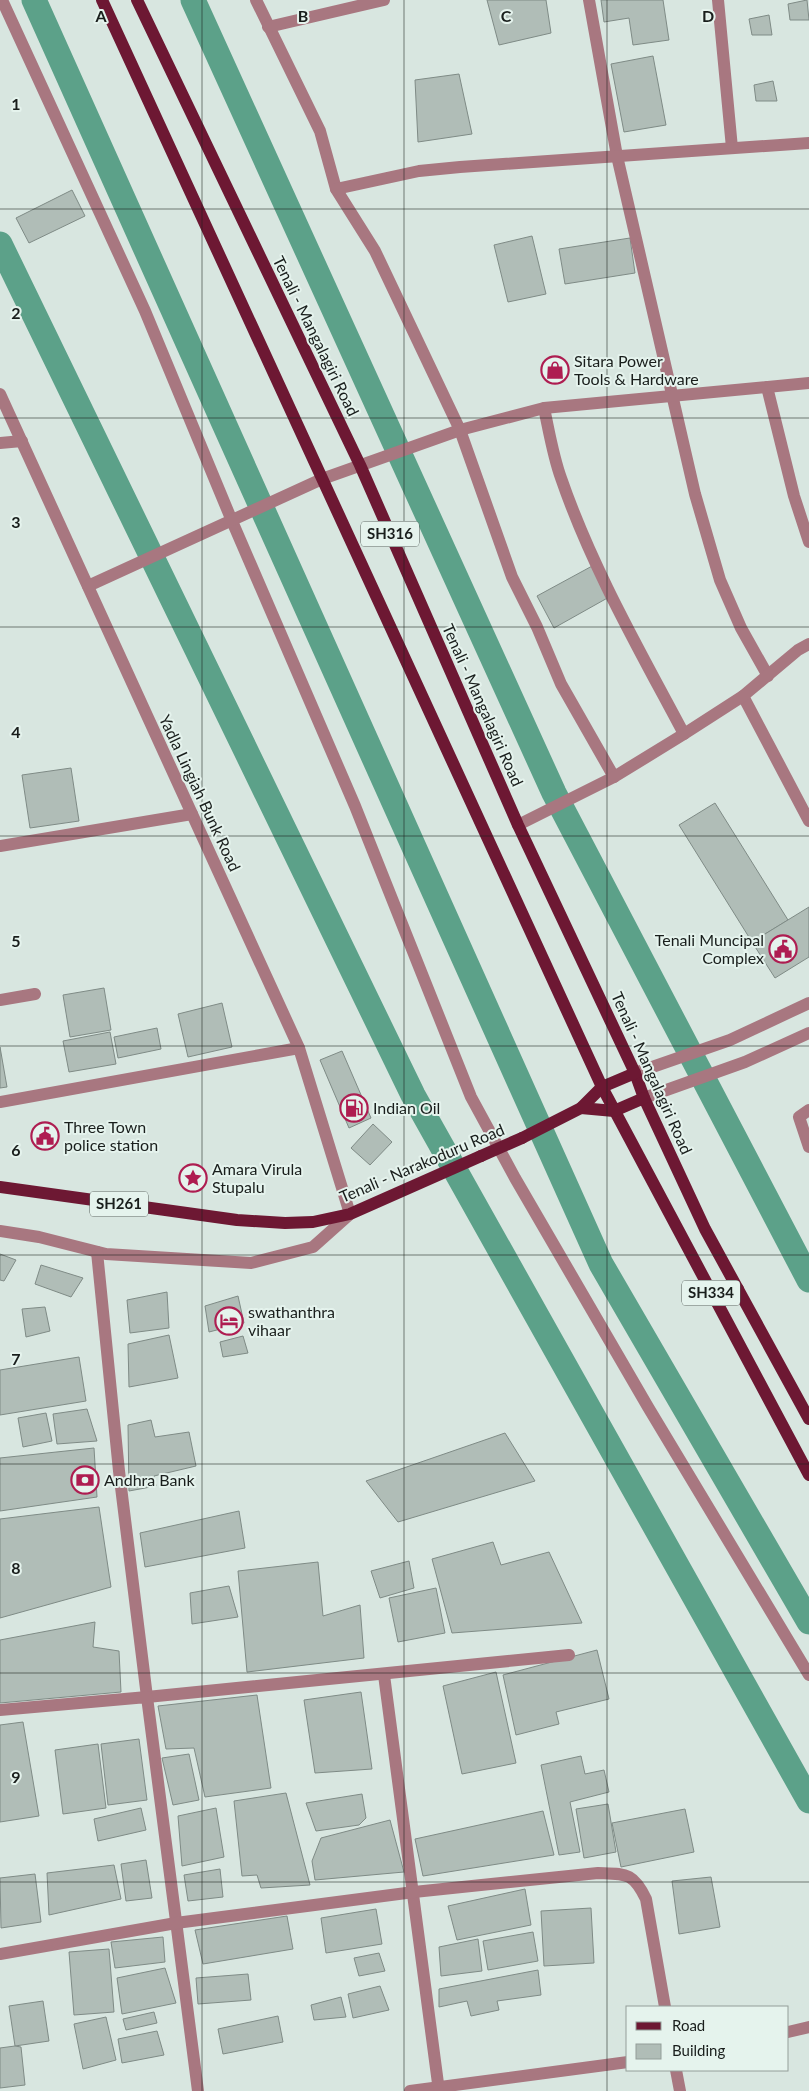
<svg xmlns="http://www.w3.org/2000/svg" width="809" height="2091" viewBox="0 0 809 2091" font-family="Lato,sans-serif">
<rect width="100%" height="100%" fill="#d8e6e0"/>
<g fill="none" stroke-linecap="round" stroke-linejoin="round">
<g stroke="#5ca189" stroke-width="25">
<path d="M34 0 601 1264 809 1622"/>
<path d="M193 0 554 793 809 1280"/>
<path d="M0 244 413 1095 809 1801"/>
</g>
</g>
<g fill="#b0bdb7" stroke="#7f8b86">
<path d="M487 0H546L551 33 499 45Z"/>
<path d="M601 0H663L669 40 633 45 629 18 604 22Z"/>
<path d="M807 0 809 20H790L788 4Z"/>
<path d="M769 15 772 35H752L749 19Z"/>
<path d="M653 56 666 125 624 132 611 64Z"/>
<path d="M459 74 472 134 418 142 415 80Z"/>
<path d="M773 81 777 101H756L754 85Z"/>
<path d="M72 190 85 216 29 243 16 218Z"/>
<path d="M532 236 546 294 508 302 494 245Z"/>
<path d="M630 238 635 273 565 284 559 249Z"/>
<path d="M594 565 611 596 554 628 537 596Z"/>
<path d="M71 768 79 821 30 828 22 775Z"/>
<path d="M715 803 788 920 752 942 679 825Z"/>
<path d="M809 907V957L775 978 752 942Z"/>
<path d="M104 988 111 1030 70 1037 63 995Z"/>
<path d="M222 1003 232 1047 188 1057 178 1014Z"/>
<path d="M157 1028 161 1049 118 1058 114 1037Z"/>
<path d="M110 1032 116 1064 69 1072 63 1041Z"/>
<path d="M0 1047 7 1087 0 1088Z"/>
<path d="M342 1051 371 1118 349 1128 320 1060Z"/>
<path d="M373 1124 392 1142 370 1165 351 1148Z"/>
<path d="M0 1254 16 1260 4 1281 0 1280Z"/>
<path d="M41 1265 83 1278 71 1297 35 1284Z"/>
<path d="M167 1292 169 1328 130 1333 127 1300Z"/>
<path d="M238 1296 244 1323 209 1332 205 1306Z"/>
<path d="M45 1307 50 1331 26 1337 22 1309Z"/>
<path d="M169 1335 178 1378 129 1387 128 1344Z"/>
<path d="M243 1336 248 1353 223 1357 220 1342Z"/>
<path d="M79 1357 86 1401 0 1415V1370Z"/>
<path d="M87 1409 97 1441 57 1444 53 1414Z"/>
<path d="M46 1413 52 1441 23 1447 18 1418Z"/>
<path d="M151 1420 155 1437 189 1432 196 1466 154 1476 156 1486 129 1491 128 1425Z"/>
<path d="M505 1433 535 1481 398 1522 366 1481Z"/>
<path d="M94 1448 97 1497 0 1511V1458Z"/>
<path d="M99 1507 111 1587 0 1618V1519Z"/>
<path d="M239 1511 245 1548 145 1567 140 1533Z"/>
<path d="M493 1542 501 1565 549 1552 582 1623 452 1633 432 1559Z"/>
<path d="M409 1561 414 1588 380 1598 371 1571Z"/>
<path d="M318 1562 323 1616 360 1605 364 1658 247 1672 238 1571Z"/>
<path d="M229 1586 238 1617 192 1624 190 1593Z"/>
<path d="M436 1588 445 1633 398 1642 389 1598Z"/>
<path d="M95 1622 93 1647 119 1651 121 1692 0 1703V1640Z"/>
<path d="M597 1650 609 1699 556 1712 559 1724 516 1735 503 1675Z"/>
<path d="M496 1672 516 1763 462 1774 443 1686Z"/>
<path d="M361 1692 372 1769 315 1773 304 1700Z"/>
<path d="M257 1695 271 1788 205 1797 194 1748 166 1749 158 1706Z"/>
<path d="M23 1722 39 1816 0 1822V1725Z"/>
<path d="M139 1739 147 1800 108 1805 101 1744Z"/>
<path d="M98 1744 106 1808 63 1814 55 1750Z"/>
<path d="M189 1754 199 1800 173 1805 162 1758Z"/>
<path d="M581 1756 585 1774 604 1770 609 1792 570 1802 580 1852 559 1855 541 1765Z"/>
<path d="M286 1793 310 1885 261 1888 257 1875 242 1876 234 1801Z"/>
<path d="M362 1794 366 1818 359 1825 316 1831 306 1803Z"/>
<path d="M608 1804 616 1852 584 1858 576 1809Z"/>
<path d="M141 1808 146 1830 98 1841 94 1819Z"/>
<path d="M216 1808 224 1857 182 1866 178 1816Z"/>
<path d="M685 1809 694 1852 621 1867 612 1823Z"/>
<path d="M543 1811 554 1855 423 1876 415 1839Z"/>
<path d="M390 1820 404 1872 315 1880 312 1861 321 1838Z"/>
<path d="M146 1860 152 1898 126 1901 121 1864Z"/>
<path d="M114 1865 121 1899 49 1915 47 1873Z"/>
<path d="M220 1869 223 1897 188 1901 184 1875Z"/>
<path d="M35 1874 41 1922 1 1928 0 1878Z"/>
<path d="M711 1877 720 1927 679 1934 672 1881Z"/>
<path d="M525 1889 531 1925 457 1940 448 1906Z"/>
<path d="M591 1908 594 1963 544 1966 541 1911Z"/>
<path d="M376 1909 382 1944 326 1953 321 1918Z"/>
<path d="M287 1916 293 1949 203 1964 195 1930Z"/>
<path d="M533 1932 538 1961 488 1970 483 1941Z"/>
<path d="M163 1937 165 1962 115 1968 111 1942Z"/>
<path d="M478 1939 482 1971 441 1976 439 1947Z"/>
<path d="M109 1949 114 2012 74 2015 69 1952Z"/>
<path d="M379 1953 385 1971 359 1976 354 1958Z"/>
<path d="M165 1968 176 2003 122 2014 117 1978Z"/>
<path d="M538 1970 541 1995 497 2001 499 2010 471 2016 467 2001 439 2007V1989Z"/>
<path d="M248 1974 251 2000 198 2004 196 1978Z"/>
<path d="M380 1986 389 2010 353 2018 348 1994Z"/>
<path d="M341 1997 346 2017 314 2020 311 2005Z"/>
<path d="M43 2001 49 2041 15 2046 9 2006Z"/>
<path d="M154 2012 157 2023 126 2030 123 2019Z"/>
<path d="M278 2016 283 2042 223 2054 218 2029Z"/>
<path d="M106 2017 116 2060 83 2069 74 2024Z"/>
<path d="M157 2031 164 2055 122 2063 118 2039Z"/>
<path d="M15 2046 21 2047 25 2085 0 2088V2048Z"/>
</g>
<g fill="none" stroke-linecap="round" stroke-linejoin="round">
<g stroke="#a87780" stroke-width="12">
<path d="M2 0 145 311 232 521 355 806 471 1097 515 1178 648 1407 809 1675"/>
<path d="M256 0 320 131 336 189 375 251 460 430 512 577 537 627 561 684 614 777"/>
<path d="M589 0 617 156 695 494 720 580 741 628 768 676"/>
<path d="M718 0 732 148"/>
<path d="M268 27 384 0"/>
<path d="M336 189 419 171 460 167 809 143"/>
<path d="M767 387 794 496 809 542"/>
<path d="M0 394 299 1048 350 1214 313 1247 251 1263 106 1254 39 1237 0 1231"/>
<path d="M544 408C549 431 553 456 561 478 592 568 640 651 684 734"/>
<path d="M0 443 22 441"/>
<path d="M88 586 322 479 460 430 544 408 809 383"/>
<path d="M743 696 809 821"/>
<path d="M518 825 614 777 684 734 743 696 798 650 809 644"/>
<path d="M0 846 192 814"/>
<path d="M0 1000 35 994"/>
<path d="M635 1073 730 1040 809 1003"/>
<path d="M644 1098 745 1062 809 1033"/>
<path d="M0 1102 299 1048"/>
<path d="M809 1110 799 1117 809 1147"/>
<path d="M97 1252 119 1471 147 1697 569 1655"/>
<path d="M384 1675 439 2091"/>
<path d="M0 1710 147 1697 198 2091"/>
<path d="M0 1954 176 1923 414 1892 598 1873C626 1874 633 1872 646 1899L665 2007"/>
<path d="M788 2032 809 2027"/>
<path d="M676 2070 680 2091"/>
<path d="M410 2091 628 2062"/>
</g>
<g stroke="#6d1833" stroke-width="12">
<path d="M102 0 602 1087 809 1475"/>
<path d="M137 0 360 465 518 825 635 1073 644 1098 705 1229 809 1419"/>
<path d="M581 1108 614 1111 644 1098"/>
<path d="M522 1138 581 1108 602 1087 635 1073"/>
<path d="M0 1187 237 1220 285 1223 313 1222 350 1214 481 1156"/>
<path d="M715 1301 738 1289"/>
</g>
<path stroke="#6d1833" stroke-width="12" d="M481 1156 522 1138"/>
</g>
<path fill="none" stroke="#191e1c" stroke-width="1" stroke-opacity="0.55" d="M202 0V2091M404 0V2091M607 0V2091M0 209H809M0 418H809M0 627H809M0 836H809M0 1046H809M0 1255H809M0 1464H809M0 1673H809M0 1882H809"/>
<defs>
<g id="shop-ring" transform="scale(1.4375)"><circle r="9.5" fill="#e5f3ed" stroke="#ae1d51" stroke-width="1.5"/><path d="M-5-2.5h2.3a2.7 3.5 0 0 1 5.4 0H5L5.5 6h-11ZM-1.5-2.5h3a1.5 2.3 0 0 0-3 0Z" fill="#ae1d51"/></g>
<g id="civic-ring" transform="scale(1.4375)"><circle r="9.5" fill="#e5f3ed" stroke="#ae1d51" stroke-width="1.5"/><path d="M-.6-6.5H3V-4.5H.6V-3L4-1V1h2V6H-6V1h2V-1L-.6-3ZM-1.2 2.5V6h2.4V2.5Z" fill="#ae1d51"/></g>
<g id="fuel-ring" transform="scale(1.4375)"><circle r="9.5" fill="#e5f3ed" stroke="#ae1d51" stroke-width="1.5"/><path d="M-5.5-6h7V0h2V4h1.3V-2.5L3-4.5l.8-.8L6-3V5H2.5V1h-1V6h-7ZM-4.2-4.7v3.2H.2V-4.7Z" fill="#ae1d51"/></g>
<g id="sight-ring" transform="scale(1.4375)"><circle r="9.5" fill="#e5f3ed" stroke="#ae1d51" stroke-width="1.5"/><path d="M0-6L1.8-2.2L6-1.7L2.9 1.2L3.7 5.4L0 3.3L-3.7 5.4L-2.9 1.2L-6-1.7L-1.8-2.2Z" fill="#ae1d51"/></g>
<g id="hotel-ring" transform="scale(1.4375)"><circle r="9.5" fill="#e5f3ed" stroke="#ae1d51" stroke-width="1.5"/><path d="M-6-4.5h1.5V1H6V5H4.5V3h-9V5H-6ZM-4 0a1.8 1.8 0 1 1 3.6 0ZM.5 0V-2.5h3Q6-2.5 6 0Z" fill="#ae1d51"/></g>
<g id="bank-ring" transform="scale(1.4375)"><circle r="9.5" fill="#e5f3ed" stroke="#ae1d51" stroke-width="1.5"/><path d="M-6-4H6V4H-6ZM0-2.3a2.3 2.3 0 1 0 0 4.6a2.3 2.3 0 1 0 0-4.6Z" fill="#ae1d51"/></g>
</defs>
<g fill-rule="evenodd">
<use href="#shop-ring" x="555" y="370"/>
<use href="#civic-ring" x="783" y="949"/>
<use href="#fuel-ring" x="354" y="1108"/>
<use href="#civic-ring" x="45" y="1136"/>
<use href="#sight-ring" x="193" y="1178"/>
<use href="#hotel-ring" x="229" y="1321"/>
<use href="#bank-ring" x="85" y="1480"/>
</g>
<g text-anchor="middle" stroke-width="4" stroke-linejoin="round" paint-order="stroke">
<g fill="#e5f3ed" stroke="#565e5b" stroke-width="1">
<rect x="361" y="521.5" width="58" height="25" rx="4"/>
<rect x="90" y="1191.5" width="58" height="25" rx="4"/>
<rect x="682" y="1280.5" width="58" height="25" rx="4"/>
</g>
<g font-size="15" font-weight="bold" fill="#191e1c">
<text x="390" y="539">SH316</text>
<text x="119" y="1209">SH261</text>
<text x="711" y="1298">SH334</text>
</g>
<g font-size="16" fill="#191e1c" stroke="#e5f3ed">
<text transform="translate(316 336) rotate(64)" y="6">Tenali - Mangalagiri Road</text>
<text transform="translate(483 705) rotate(66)" y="6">Tenali - Mangalagiri Road</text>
<text transform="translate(200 793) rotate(65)" y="6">Yadla Lingiah Bunk Road</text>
<text transform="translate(652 1073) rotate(66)" y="6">Tenali - Mangalagiri Road</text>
<text transform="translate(422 1163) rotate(-23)" y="6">Tenali - Narakoduru Road</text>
</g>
<g font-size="16" fill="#191e1c" stroke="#e5f3ed" text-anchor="start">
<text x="574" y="367">Sitara Power<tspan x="574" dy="18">Tools &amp; Hardware</tspan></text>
<text x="764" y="946" text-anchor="end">Tenali Muncipal<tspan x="764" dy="18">Complex</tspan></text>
<text x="373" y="1114">Indian Oil</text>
<text x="64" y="1133">Three Town<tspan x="64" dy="18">police station</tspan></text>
<text x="212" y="1175">Amara Virula<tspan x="212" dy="18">Stupalu</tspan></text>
<text x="248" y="1318">swathanthra<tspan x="248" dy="18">vihaar</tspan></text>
<text x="104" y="1486">Andhra Bank</text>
</g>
</g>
<g font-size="16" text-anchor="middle" font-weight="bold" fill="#191e1c" stroke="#e5f3ed" stroke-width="4" stroke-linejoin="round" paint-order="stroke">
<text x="101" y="22">A</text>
<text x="303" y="22">B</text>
<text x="506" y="22">C</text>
<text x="708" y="22">D</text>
<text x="16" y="110">1</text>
<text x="16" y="319">2</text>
<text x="16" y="528">3</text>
<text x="16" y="738">4</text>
<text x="16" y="947">5</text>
<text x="16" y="1156">6</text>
<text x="16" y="1365">7</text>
<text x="16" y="1574">8</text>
<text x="16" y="1783">9</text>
</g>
<rect x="626" y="2006" width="162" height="65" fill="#e5f3ed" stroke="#939e99"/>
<rect x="636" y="2022" width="25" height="8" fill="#6d1833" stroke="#939e99"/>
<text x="672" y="2031" font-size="15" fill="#191e1c">Road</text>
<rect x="636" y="2044" width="25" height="15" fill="#b0bdb7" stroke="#939e99"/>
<text x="672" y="2056" font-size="15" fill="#191e1c">Building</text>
</svg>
